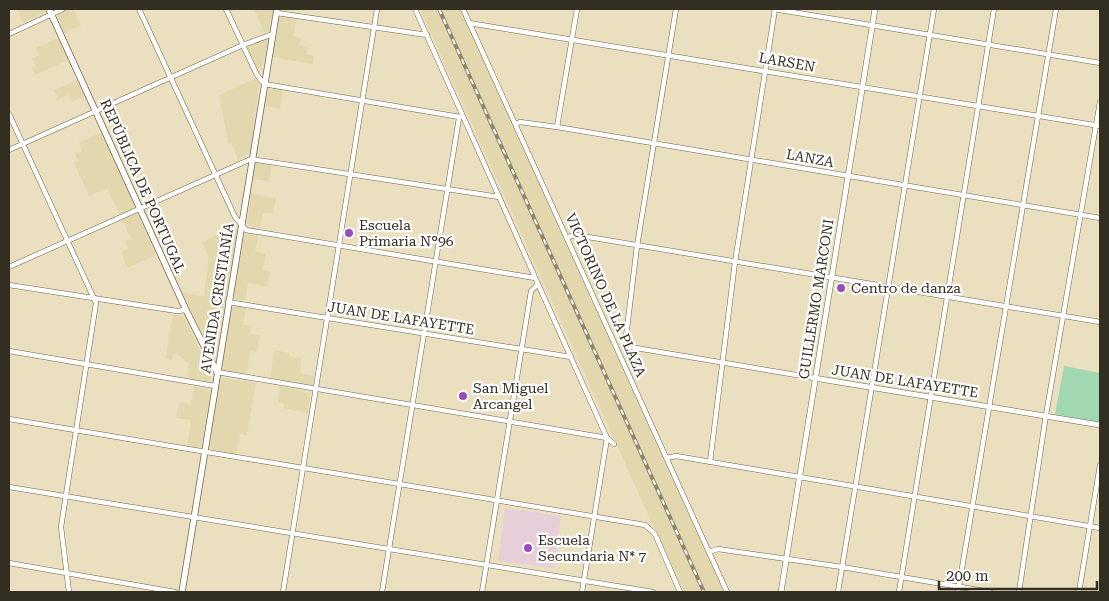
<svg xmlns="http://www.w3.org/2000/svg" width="1109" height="601" viewBox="0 0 1109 601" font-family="'Roboto Serif',serif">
<rect width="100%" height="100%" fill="#eae0bf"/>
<g fill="#e3d7ae">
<path d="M17 9H45L46 12 23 23Z"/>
<path d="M69 9H74L81 25 64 33 58 16Z"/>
<path d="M254 9H274L270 29 267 33 265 34Z"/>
<path d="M420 9H460L724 592H683Z"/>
<path d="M283 17 297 18 293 36 301 38 299 45 308 47 307 55 314 56 313 64 272 57 279 19Z"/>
<path d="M58 38 68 60 35 75 32 68 35 66 32 58 39 55 36 48Z"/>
<path d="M266 38 268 42 263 65 259 68 255 66 247 46Z"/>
<path d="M256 78 259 86 250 152 238 160 232 144 228 143 219 95Z"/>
<path d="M77 80 85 96 72 102 69 95 58 99 54 90Z"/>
<path d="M274 88 283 89 280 108 265 106 267 92Z"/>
<path d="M102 132 134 203 132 209 120 215 107 188 89 196 74 163 78 161 75 154 82 151 79 143Z"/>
<path d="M258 161 272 163 269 181 253 179 255 164Z"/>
<path d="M251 194 276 198 273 214 263 213 260 229 247 225Z"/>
<path d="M137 213 156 255 127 268 121 252 128 249 125 241 131 239 122 219Z"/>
<path d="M233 220 237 233 216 348 211 351 183 293 204 296 209 257 202 242 224 232 221 225Z"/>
<path d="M248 233 258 235 255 252 266 254 263 270 270 271 268 287 248 283 245 301 237 300 234 295 244 236Z"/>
<path d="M236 305 246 307 243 325 251 326 250 334 260 335 257 352 250 351 247 375 225 372 222 369 231 309Z"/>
<path d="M173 314 184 317 212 377 210 382 187 380 189 364 174 352 172 360 165 359Z"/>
<path d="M274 350 289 353V356L301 358 300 373 314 376 312 385 270 379Z"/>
<path d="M224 378 256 383 247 435 240 434 236 456 213 451 209 446 220 380Z"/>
<path d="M280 386 310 393 308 413 284 409V404L278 402Z"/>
<path d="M194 387 206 388 210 394 202 445 198 448 187 446 191 420 176 418 179 402 191 404Z"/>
</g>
<path fill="#e7cfd9" d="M505 508 561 516 554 568 498 561Z"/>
<path fill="#a1d8b2" d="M1064 366 1100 373V423L1055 414Z"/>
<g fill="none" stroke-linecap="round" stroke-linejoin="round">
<g stroke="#6d6446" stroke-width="5.5">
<g id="minor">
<path d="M139 9 235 217 246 230 535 278"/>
<path d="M226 9 257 75 264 84 460 117"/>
<path d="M415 9 607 438 614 444"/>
<path d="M463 9 727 592"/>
<path d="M774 9 1100 63"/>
<path d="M277 13 427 35"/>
<path d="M469 23 1100 126"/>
<path d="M9 34 63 9"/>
<path d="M9 114 96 303 61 527 69 592"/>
<path d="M516 124 520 122 557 127 1100 218"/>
<path d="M557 127 577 9"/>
<path d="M9 150 243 45 273 34"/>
<path d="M568 237 576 235 1100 322"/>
<path d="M9 267 251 159 499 197"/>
<path d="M9 285 177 311 186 310"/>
<path d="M228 302 571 357"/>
<path d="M625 345 637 246 676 9"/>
<path d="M624 346 814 378"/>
<path d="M9 351 215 386"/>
<path d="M217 372 607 438"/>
<path d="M9 419 645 525 655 534 680 592"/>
<path d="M667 458 676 456 1100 528"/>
<path d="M710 462 735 262 775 9"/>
<path d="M9 487 653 592"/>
<path d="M709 552 718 549 842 567 990 592"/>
<path d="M9 563 175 592"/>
<path d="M283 592 377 9"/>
<path d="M382 592 459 118"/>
<path d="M482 592 531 291 538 284"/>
<path d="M582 592 607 438"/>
<path d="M838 592 934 9"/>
<path d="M899 592 994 9"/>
<path d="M958 592 1056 9"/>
<path d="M1019 592 1046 415 1100 102"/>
<path d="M1079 592 1100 465"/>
</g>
</g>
<g stroke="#6d6446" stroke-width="6">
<g id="tertiary">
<path d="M814 378 1100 425"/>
<path d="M781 592 875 9"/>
</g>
</g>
<g stroke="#6d6446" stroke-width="7">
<g id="secondary">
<path d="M49 9 186 310 217 372"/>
<path d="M182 592 277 9"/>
</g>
</g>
<use href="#minor" stroke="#fff" stroke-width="4.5"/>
<use href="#tertiary" stroke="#fff" stroke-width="5"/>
<use href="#secondary" stroke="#fff" stroke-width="5.5"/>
<g stroke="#8d866f" stroke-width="4">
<path id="rail" d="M439 9 704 592"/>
</g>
<use href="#rail" stroke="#fff" stroke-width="2" stroke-dasharray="5.5" stroke-linecap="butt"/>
</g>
<g fill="#9c4bbb" stroke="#fff" stroke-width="2">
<circle cx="349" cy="233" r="5"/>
<circle cx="841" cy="288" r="5"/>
<circle cx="463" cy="396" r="5"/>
<circle cx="528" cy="548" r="5"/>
</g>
<g text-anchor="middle" stroke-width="4.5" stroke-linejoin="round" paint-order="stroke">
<g font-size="14" fill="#322e21" stroke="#fff">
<text transform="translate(787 62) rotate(10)" y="5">LARSEN</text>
<text transform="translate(810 158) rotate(10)" y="5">LANZA</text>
<text transform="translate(143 186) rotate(66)" y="5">REPÚBLICA DE PORTUGAL</text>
<text transform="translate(606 295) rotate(66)" y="5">VICTORINO DE LA PLAZA</text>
<text transform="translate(217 298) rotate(-81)" y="5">AVENIDA CRISTIANÍA</text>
<text transform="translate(816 299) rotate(-81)" y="5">GUILLERMO MARCONI</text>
<text transform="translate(401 318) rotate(9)" y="5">JUAN DE LAFAYETTE</text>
<text transform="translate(905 381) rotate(9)" y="5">JUAN DE LAFAYETTE</text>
</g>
<g font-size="14" fill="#322e21" stroke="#fff" text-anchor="start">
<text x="359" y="230">Escuela<tspan x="359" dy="16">Primaria N°96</tspan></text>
<text x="851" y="293">Centro de danza</text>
<text x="473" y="393">San Miguel<tspan x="473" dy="16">Arcangel</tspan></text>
<text x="538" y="545">Escuela<tspan x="538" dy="16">Secundaria N* 7</tspan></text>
</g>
</g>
<rect width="1109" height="601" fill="none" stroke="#322e21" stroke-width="20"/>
<path d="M939 581v8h158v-8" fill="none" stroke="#322e21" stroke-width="2.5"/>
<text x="946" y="581" font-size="15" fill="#322e21" stroke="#ffffff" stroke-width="4" paint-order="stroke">200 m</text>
</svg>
